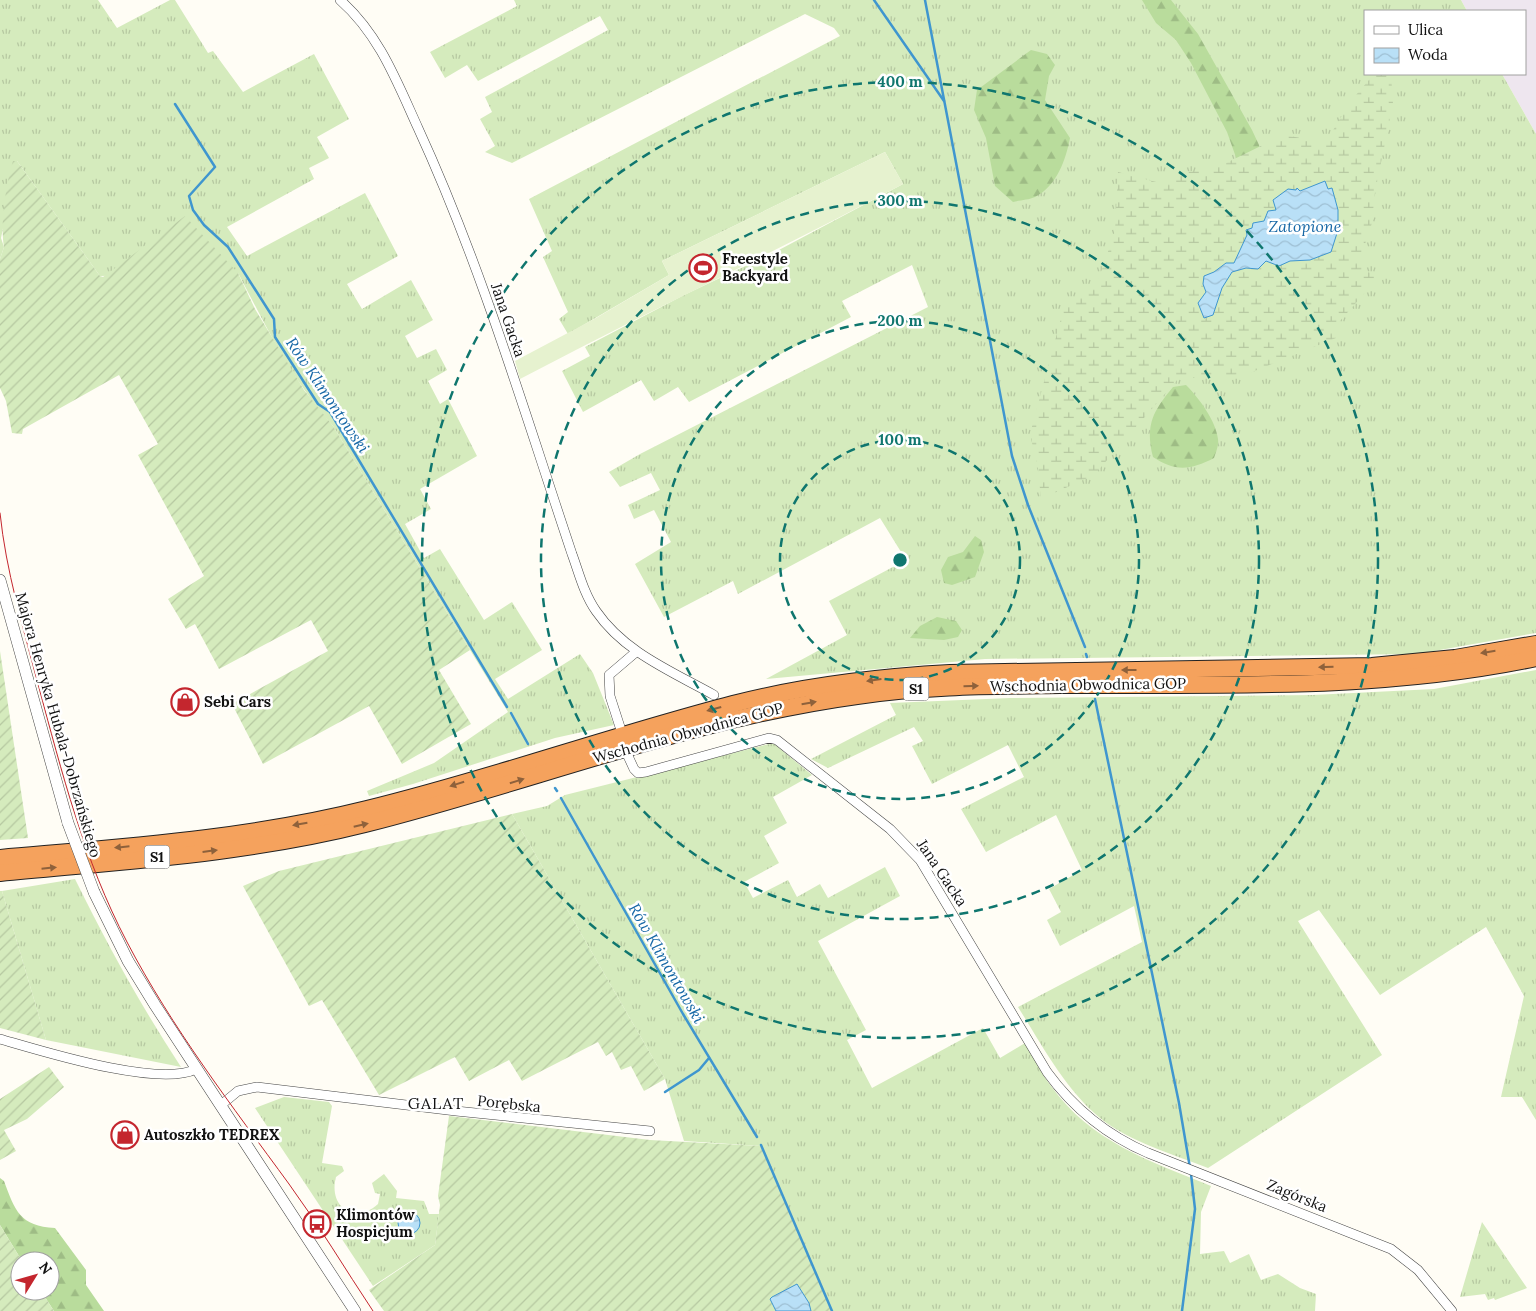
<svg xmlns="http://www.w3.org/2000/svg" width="1536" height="1311" viewBox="0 0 1536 1311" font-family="Lora,serif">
<defs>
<pattern id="grass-tufts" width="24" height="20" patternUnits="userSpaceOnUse" patternTransform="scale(1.25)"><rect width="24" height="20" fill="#d5ebbd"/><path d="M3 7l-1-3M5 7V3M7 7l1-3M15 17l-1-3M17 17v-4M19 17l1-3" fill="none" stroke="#b6c8a1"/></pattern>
<pattern id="forest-firs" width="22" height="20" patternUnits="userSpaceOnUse" patternTransform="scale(1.25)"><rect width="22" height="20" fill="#b9dc9c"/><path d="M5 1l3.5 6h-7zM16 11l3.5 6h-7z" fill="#9ebc85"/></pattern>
<pattern id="wetland-marsh" width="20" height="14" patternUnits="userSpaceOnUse" patternTransform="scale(1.25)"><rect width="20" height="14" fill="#d5ebbd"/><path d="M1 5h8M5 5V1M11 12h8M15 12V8" fill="none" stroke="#b6c8a1"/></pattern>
<pattern id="garden-furrows" width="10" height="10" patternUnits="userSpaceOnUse" patternTransform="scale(1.25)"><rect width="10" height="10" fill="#d5ebbd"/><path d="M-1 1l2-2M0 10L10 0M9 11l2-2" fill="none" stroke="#b6c8a1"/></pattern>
<pattern id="water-waves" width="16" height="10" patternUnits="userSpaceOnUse" patternTransform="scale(1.25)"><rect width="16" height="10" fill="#b9e0f7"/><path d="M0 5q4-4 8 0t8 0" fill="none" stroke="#9ebfd3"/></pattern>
</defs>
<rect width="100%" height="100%" fill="#fffdf5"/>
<path fill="#eee6ef" d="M1461 0H1536V134L1502 74H1525V11H1467Z"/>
<g fill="url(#grass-tufts)">
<path d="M0 0H98L117 28 170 0H175L208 53 213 51 243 92 314 54 349 119 317 137 329 158 309 168 314 179 227 227 247 256 365 193 398 256 347 284 362 309 411 280 433 320 405 336 417 358 436 349 447 370 428 381 440 404 448 399 477 456 420 489 431 509 405 524 424 558 440 549 484 620 512 602 542 650 495 679 508 699 580 654 593 673 614 725 555 738 413 784 369 796 367 791 434 763 508 712 333 426C292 381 266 326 238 273L100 276 17 161 1 238 4 247 0 259Z"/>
<path d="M514 0H1461L1467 11H1365V74H1502L1536 134V633L1417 654 985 659 766 679 847 635 829 601 906 560 880 518 738 594 733 581 664 617 635 564 671 542 654 510 634 519 628 505 660 490 651 473 620 487 609 472 640 454 928 307 912 265 842 301 851 317 689 402 678 387 654 401 641 380 583 412 562 371 590 356 585 347 684 295 777 251 903 184 885 152 662 261 669 275 568 334 559 319 568 312 543 257 552 251 529 199 840 36 834 28 805 14 512 163 485 152 495 146 480 119 492 112 485 97 608 30 600 16 478 81 467 65 445 78 430 52 517 6Z"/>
<path d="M1536 670V1120L1522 1097H1501L1524 996 1486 927 1380 995 1319 910 1298 921 1382 1055 1208 1168C1175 1155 1128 1141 1100 1118 1065 1089 1042 1045 1018 1007L1142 942 1134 906 1060 946 1047 920 1061 912 1049 889 1082 870 1056 815 986 852 961 809 1024 777 1008 745 932 784 912 746 923 741 914 727 828 768 811 759 896 715 890 703 1010 698 1313 695 1434 689Z"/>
<path d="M773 743 812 775 773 797 787 823 764 836 779 863 744 882 753 898 788 880 797 897 820 884 828 898 885 867 900 896 818 941 866 1030 847 1040 872 1088 983 1028 1000 1058 1025 1043C1034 1057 1041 1073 1051 1086 1091 1142 1150 1161 1211 1186L1201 1212 1200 1254 1224 1251 1230 1263 1249 1254 1261 1280 1278 1274 1300 1288 1316 1294 1315 1311H832L761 1146 684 1141 665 1079 512 814 547 806 565 795Z"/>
<path d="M75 879C107 944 141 1006 181 1067L46 1040 2 891Z"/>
<path d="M284 1097 329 1102 332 1106 322 1163 342 1166 344 1171 336 1177C328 1206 354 1226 378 1204L380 1194 375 1193 372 1183 384 1174 397 1191 396 1198 424 1201 429 1214H439L435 1245 373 1286 255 1108Z"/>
<path d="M1482 1222 1527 1288 1495 1300 1494 1298 1488 1300 1485 1294 1460 1297Z"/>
</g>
<g fill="url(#forest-firs)">
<path d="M1142 0H1171L1198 34 1252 130 1259 145 1263 168 1238 163 1227 132 1191 63 1176 40 1156 23Z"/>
<path d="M1031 50 1047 54 1055 65 1049 76 1045 100 1070 138C1066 159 1057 186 1035 197 1029 200 1020 200 1013 202L995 186 986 138 974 110 977 90Z"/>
<path d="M1186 385C1199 398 1216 421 1218 439 1219 445 1216 452 1214 458 1191 470 1175 472 1153 457 1145 425 1153 411 1173 387Z"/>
<path d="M975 536 981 540 984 552 975 577 952 585 944 583 941 570 948 557 963 552Z"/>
<path d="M937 617 956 621 962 630 958 637 944 640 910 638 920 626Z"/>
<path d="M0 1178 4 1181C15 1211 20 1226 55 1228L86 1270V1285L104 1311H54L41 1291H50V1261H22L0 1225Z"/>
</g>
<path fill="url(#wetland-marsh)" d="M1374 74H1391L1393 104 1375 192 1372 223 1362 253 1364 269 1378 278 1339 322 1336 338 1247 374 1178 379 1094 475 1041 499 1038 469 1030 434 1063 311 1099 278 1115 231 1118 172 1164 184 1181 172 1209 170 1222 165 1283 135 1326 142 1350 102Z"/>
<g fill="url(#garden-furrows)">
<path d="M13 161H17L100 276 103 277 185 216 238 273 255 309 304 390 333 426 470 650 439 670 471 724 402 764 369 706 263 764 232 704 328 651 311 620 219 669 195 624 186 629 168 599 204 576 138 455 158 444 119 375 23 429 22 434 12 433 6 401 0 388V259L4 247C0 225 6 183 13 161Z"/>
<path d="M0 651 28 838 0 840Z"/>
<path d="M512 814 665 1079 644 1091 631 1066 621 1070 612 1052 606 1056 598 1042 522 1081 509 1060 469 1081 455 1057 379 1095 322 1000 309 1006 243 886 279 871Z"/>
<path d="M0 891H2L46 1040 0 1028Z"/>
<path d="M49 1067 64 1087 27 1119 4 1130 16 1151 0 1160V1099Z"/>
<path d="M449 1116 650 1140 761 1146 832 1311H384L369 1290 435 1245 440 1205 438 1196Z"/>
<path d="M0 1225 22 1261H20V1291H41L54 1311H0Z"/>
</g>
<path fill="#e6f2cf" d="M885 152 903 184C777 251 647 312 520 379L515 361 596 318 669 275 662 261Z"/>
<g fill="url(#water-waves)" stroke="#3f96cf">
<path d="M1325 181 1328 189 1332 188 1338 210V230L1331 252 1310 260 1290 261 1279 266 1266 261 1258 269 1246 268 1232 272 1222 288 1213 315 1204 318 1198 303 1206 292 1203 284 1204 276 1214 272 1226 263H1234L1247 235 1246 230 1252 228 1253 223 1264 221 1268 211 1276 210 1273 200 1288 189 1296 190 1297 188 1300 191Z"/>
<circle cx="409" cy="1223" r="11"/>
<path d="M797 1284 809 1303 811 1311H776L770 1299 772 1297Z"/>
</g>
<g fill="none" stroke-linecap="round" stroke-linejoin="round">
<g stroke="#3f96cf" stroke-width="2.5">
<path d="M874 0 944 101"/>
<path d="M925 0 1012 456 1028 505 1085 647"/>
<path d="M175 104 215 167 189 196 193 210 204 225 228 247 274 319 275 337 318 404 330 412 507 707"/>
<path d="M1086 654 1087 657"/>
<path d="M1095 699 1179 1103 1190 1168"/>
<path d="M511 713 528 744"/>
<path d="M555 788 557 791"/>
<path d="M561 798 683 1014 757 1137"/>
<path d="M665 1092 699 1070 709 1058"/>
<path d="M761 1145 832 1311"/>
<path d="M1182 1311 1195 1209 1191 1174"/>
</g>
<g stroke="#444" stroke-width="10">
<g id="minor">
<path d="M340 0C379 34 397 82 418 128 481 265 524 411 572 554 579 573 584 594 596 611 624 652 671 671 714 695"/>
<path d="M620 727 610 696 609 675 636 652"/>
<path d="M628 756 634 769 638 773 646 772 769 738 777 740 890 829 920 860 1047 1072C1074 1109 1106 1135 1148 1153L1391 1249 1418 1270 1452 1311"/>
<path d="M0 1039C42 1051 159 1088 196 1069"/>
<path d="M221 1105 238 1091 257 1087 456 1111 650 1131"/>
</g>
</g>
<g stroke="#444" stroke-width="12">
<g id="tertiary">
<path d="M0 580 68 823"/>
<path d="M94 892 128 961 155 1005 355 1311"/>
</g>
</g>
<g stroke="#222" stroke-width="18">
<g id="motorway">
<path d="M0 858C123 847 247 839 367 809 490 779 610 736 733 704 803 686 877 677 950 673L1372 666 1455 658 1536 644"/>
<path d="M0 873C122 861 246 854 365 824 529 783 688 719 857 696 924 686 992 686 1060 685 1218 684 1380 691 1536 658"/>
</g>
</g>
<use href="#minor" stroke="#fff" stroke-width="9"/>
<use href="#tertiary" stroke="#fff" stroke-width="11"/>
<use href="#motorway" stroke="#f5a25d" stroke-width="16"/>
<path stroke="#c4262e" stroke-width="1" d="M0 513C6 571 23 627 38 684 62 773 84 860 127 942 172 1028 232 1106 289 1184 319 1225 345 1269 373 1311"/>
<g stroke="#444" stroke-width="12" stroke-linecap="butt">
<path id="tertiary-bridge" d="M68 823 94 892"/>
</g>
<use href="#tertiary-bridge" stroke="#fff" stroke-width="11"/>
</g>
<defs><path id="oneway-solid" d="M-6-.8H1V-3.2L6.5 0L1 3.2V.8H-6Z" transform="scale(1.25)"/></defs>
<g fill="#8e613b">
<use href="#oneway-solid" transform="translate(1488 652) rotate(171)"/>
<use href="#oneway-solid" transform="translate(1326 667) rotate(178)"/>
<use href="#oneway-solid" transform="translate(1129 670) rotate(180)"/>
<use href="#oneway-solid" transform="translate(874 680) rotate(172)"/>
<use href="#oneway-solid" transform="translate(971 686) rotate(-2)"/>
<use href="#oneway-solid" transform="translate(809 703) rotate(-10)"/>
<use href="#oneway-solid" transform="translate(714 709) rotate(165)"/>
<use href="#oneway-solid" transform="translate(517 781) rotate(-17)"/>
<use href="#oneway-solid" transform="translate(457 784) rotate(163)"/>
<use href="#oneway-solid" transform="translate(300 824) rotate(170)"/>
<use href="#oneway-solid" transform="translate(361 825) rotate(-13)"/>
<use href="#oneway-solid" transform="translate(122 847) rotate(174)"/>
<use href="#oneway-solid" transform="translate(210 851) rotate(-7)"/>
<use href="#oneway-solid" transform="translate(49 868) rotate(-6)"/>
</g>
<g fill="none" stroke="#0f766e" stroke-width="2.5" stroke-dasharray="9 6">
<circle cx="900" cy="560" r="120"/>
<circle cx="900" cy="560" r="239"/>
<circle cx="900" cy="560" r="359"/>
<circle cx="900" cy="560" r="478"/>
</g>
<defs>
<g id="stadium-ring" transform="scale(1.4375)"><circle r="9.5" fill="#fff" stroke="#c4262e" stroke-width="1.5"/><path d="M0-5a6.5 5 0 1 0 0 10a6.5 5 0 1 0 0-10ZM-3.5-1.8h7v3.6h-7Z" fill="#c4262e"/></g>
<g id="shop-ring" transform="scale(1.4375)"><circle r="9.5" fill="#fff" stroke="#c4262e" stroke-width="1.5"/><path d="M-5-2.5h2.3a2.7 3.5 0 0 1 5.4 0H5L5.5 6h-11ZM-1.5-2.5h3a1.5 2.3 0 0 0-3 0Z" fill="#c4262e"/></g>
<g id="bus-ring" transform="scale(1.4375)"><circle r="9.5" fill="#fff" stroke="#c4262e" stroke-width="1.5"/><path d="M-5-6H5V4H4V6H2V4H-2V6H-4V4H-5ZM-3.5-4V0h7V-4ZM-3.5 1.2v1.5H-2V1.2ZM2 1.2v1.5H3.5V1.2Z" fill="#c4262e"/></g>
</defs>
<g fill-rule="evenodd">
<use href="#stadium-ring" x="703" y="268"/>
<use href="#shop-ring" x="185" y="702"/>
<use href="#shop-ring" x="125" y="1135"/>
<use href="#bus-ring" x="317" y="1224"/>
</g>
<g text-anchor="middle" stroke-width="5" stroke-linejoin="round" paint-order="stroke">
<g fill="#fff" stroke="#585858" stroke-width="1">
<rect x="903.5" y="677.5" width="25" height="23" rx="4"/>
<rect x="144.5" y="845.5" width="25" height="23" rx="4"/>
</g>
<g font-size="14" font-weight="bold" fill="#111">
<text x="916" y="694">S1</text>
<text x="157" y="862">S1</text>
</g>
<g font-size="15" font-weight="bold" fill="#111" stroke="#fff" text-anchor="start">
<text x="722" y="264">Freestyle<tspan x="722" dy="17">Backyard</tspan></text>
<text x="204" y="707">Sebi Cars</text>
<text x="144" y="1140">Autoszkło TEDREX</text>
<text x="336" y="1220">Klimontów<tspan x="336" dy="17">Hospicjum</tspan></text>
</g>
<g font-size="15" fill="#111" stroke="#fff">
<text transform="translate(508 320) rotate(71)" y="5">Jana Gacka</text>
<text transform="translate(1088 685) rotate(-1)" y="5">Wschodnia Obwodnica GOP</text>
<text transform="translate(58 725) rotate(74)" y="5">Majora Henryka Hubala-Dobrzańskiego</text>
<text transform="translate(688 733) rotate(-15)" y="5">Wschodnia Obwodnica GOP</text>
<text transform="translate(942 873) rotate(56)" y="5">Jana Gacka</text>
<text transform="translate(509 1104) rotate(6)" y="5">Porębska</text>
<text transform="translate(1297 1196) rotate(22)" y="5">Zagórska</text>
</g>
<g font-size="16" font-style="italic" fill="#1768a6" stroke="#fff">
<text x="1305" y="232">Zatopione</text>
<text transform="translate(328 395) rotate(56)" y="6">Rów Klimontowski</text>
<text transform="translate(667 963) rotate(60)" y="6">Rów Klimontowski</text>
</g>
<g font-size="16" letter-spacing="1" fill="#111" stroke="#fff">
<text x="436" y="1109">GALAT</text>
</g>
</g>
<circle cx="900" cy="560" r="8" fill="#0f766e" stroke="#fff" stroke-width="2.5"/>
<g font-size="15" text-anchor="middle" font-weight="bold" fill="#0f766e" stroke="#fff" stroke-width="5" stroke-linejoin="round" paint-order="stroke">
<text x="900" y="87">400 m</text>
<text x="900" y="206">300 m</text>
<text x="900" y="326">200 m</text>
<text x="900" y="445">100 m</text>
</g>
<rect x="1364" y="10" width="162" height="65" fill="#ffffff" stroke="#a0a0a0"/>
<rect x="1374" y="26" width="25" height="8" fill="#ffffff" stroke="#a0a0a0"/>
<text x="1408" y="35" font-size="15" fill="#111111">Ulica</text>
<rect x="1374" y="48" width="25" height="15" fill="url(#water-waves)" stroke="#a0a0a0"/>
<text x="1408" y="60" font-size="15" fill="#111111">Woda</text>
<g transform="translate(35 1276) rotate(53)"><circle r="24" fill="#ffffff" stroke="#a0a0a0"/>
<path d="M0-4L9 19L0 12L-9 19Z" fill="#c4262e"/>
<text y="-8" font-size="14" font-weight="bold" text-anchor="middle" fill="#111111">N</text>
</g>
</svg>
